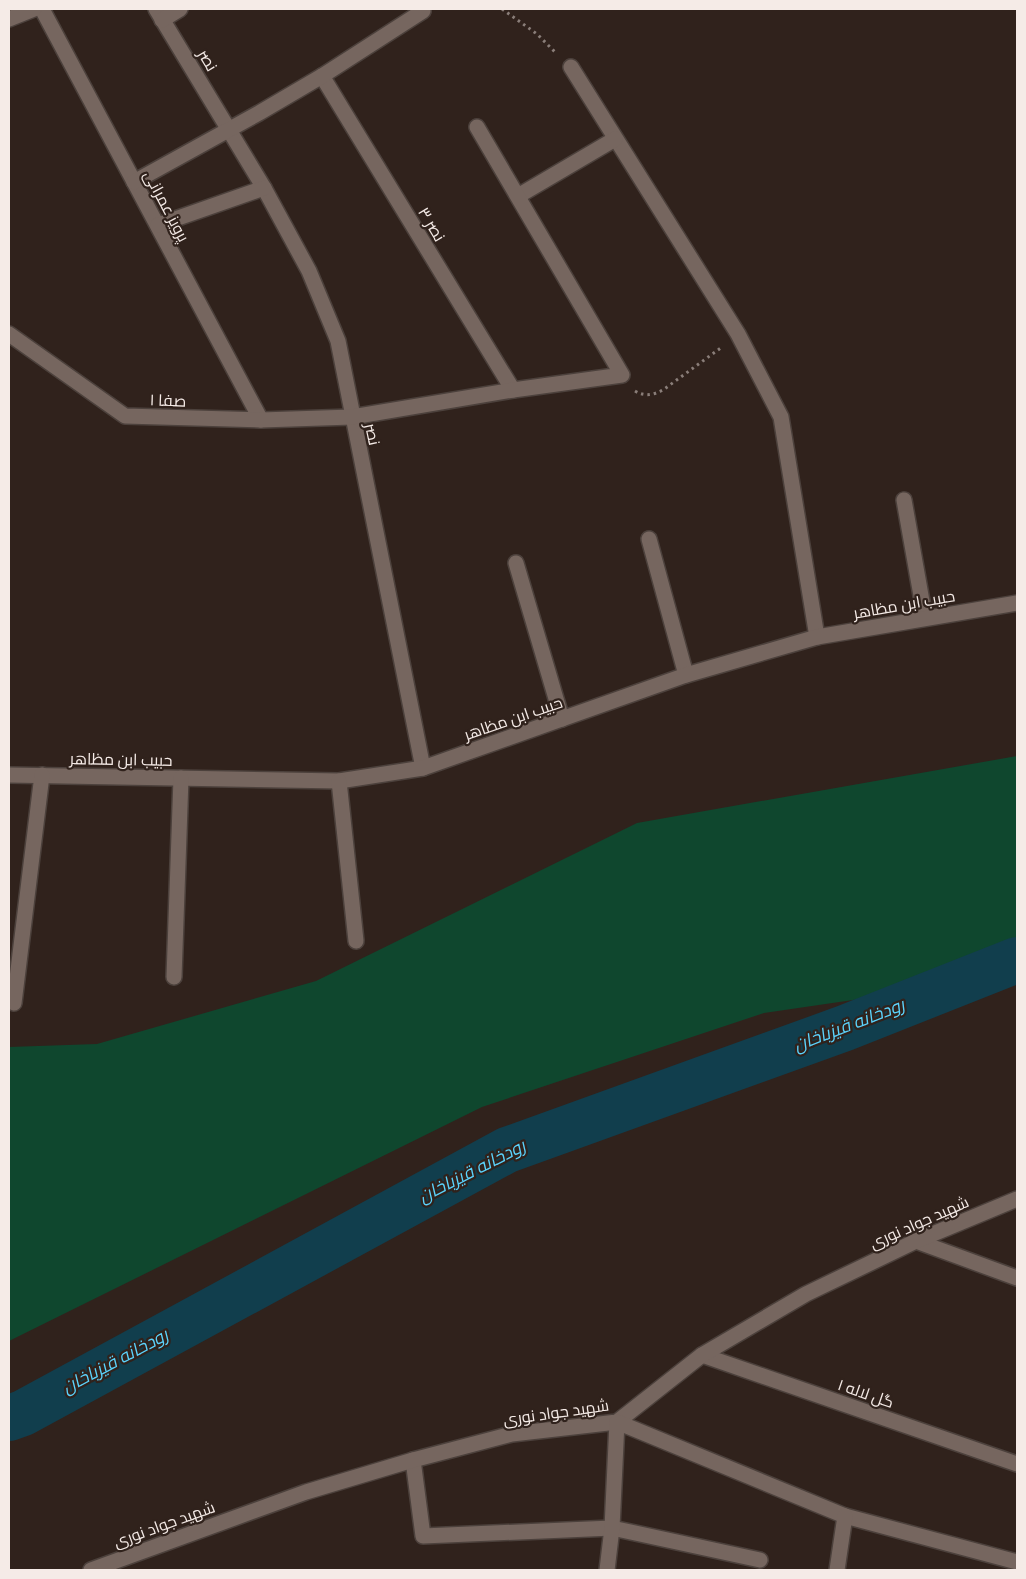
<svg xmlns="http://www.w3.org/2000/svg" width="1026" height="1579" viewBox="0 0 1026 1579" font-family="Ubuntu,Cairo,sans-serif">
<rect width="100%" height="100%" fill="#30221c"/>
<path fill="#0f472e" d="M1017 756V976L764 1013 482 1107 9 1341V1047L97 1044 316 981 637 823Z"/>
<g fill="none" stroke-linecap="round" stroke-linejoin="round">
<path stroke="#113e4d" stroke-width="46" d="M9 1418 23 1413 507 1150 845 1028 1017 960"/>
<g stroke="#4c413c" stroke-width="18">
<g id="street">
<path d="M42 9 261 420"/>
<path d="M156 9 264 188 309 271 338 341 423 768"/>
<path d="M9 19 34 9"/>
<path d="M162 20 180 9"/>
<path d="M571 67 738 334 781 417 817 637"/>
<path d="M322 76 513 390"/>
<path d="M134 182 259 113 322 76 423 11"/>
<path d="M518 196 615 139"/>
<path d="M158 225 264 188"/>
<path d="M9 334 125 416 261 420 352 417 513 390 622 375 477 127"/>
<path d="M904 500 925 618"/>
<path d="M649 539 686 675"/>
<path d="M516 563 562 719"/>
<path d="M9 775 339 781 423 768 686 675 817 637 1017 603"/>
<path d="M339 781 356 941"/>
<path d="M174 977 181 778"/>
<path d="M14 1003 42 775"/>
<path d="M916 1241 1017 1278"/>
<path d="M702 1355 1017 1464"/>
<path d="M413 1460 423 1536 612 1528 760 1560"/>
<path d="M91 1570 306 1492 413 1460 512 1434 617 1422 702 1355 806 1294 916 1241 1017 1199"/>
<path d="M607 1570 612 1528 617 1422 845 1516 1017 1562"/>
<path d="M837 1570 845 1516"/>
</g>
</g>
<g stroke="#8a7e79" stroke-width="3" stroke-dasharray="2.5 4" stroke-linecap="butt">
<path d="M502 9 537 34 557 54"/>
<path d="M635 391C645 397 653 395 663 390L722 347"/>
</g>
<use href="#street" stroke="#76665f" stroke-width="15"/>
</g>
<g text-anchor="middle" stroke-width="4.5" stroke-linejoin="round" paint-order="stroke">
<g font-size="16" fill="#f5ebe7" stroke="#30221c">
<text transform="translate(208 60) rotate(59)" y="6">نصر</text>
<text transform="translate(167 206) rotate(62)" y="6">پرویز عمرانی</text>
<text transform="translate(432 224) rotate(59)" y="6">نصر ۳</text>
<text transform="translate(168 400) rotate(2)" y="6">صفا ۱</text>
<text transform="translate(373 434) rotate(78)" y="6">نصر</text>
<text transform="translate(904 604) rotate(-10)" y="6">حبیب ابن مظاهر</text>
<text transform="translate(513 718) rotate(-19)" y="6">حبیب ابن مظاهر</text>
<text transform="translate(121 759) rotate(1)" y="6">حبیب ابن مظاهر</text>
<text transform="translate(919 1222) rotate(-24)" y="6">شهید جواد نوری</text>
<text transform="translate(866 1393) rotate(19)" y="6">گل لاله ۱</text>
<text transform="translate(556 1412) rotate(-8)" y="6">شهید جواد نوری</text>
<text transform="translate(164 1524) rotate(-20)" y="6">شهید جواد نوری</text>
</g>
<g font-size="18" font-style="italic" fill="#5bd3fc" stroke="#30221c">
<text transform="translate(849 1025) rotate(-21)" y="6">رودخانه قیزباخان</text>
<text transform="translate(472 1171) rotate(-27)" y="6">رودخانه قیزباخان</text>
<text transform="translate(115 1361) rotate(-28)" y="6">رودخانه قیزباخان</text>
</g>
</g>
<rect width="1026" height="1579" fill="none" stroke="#f5ebe7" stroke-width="20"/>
</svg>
